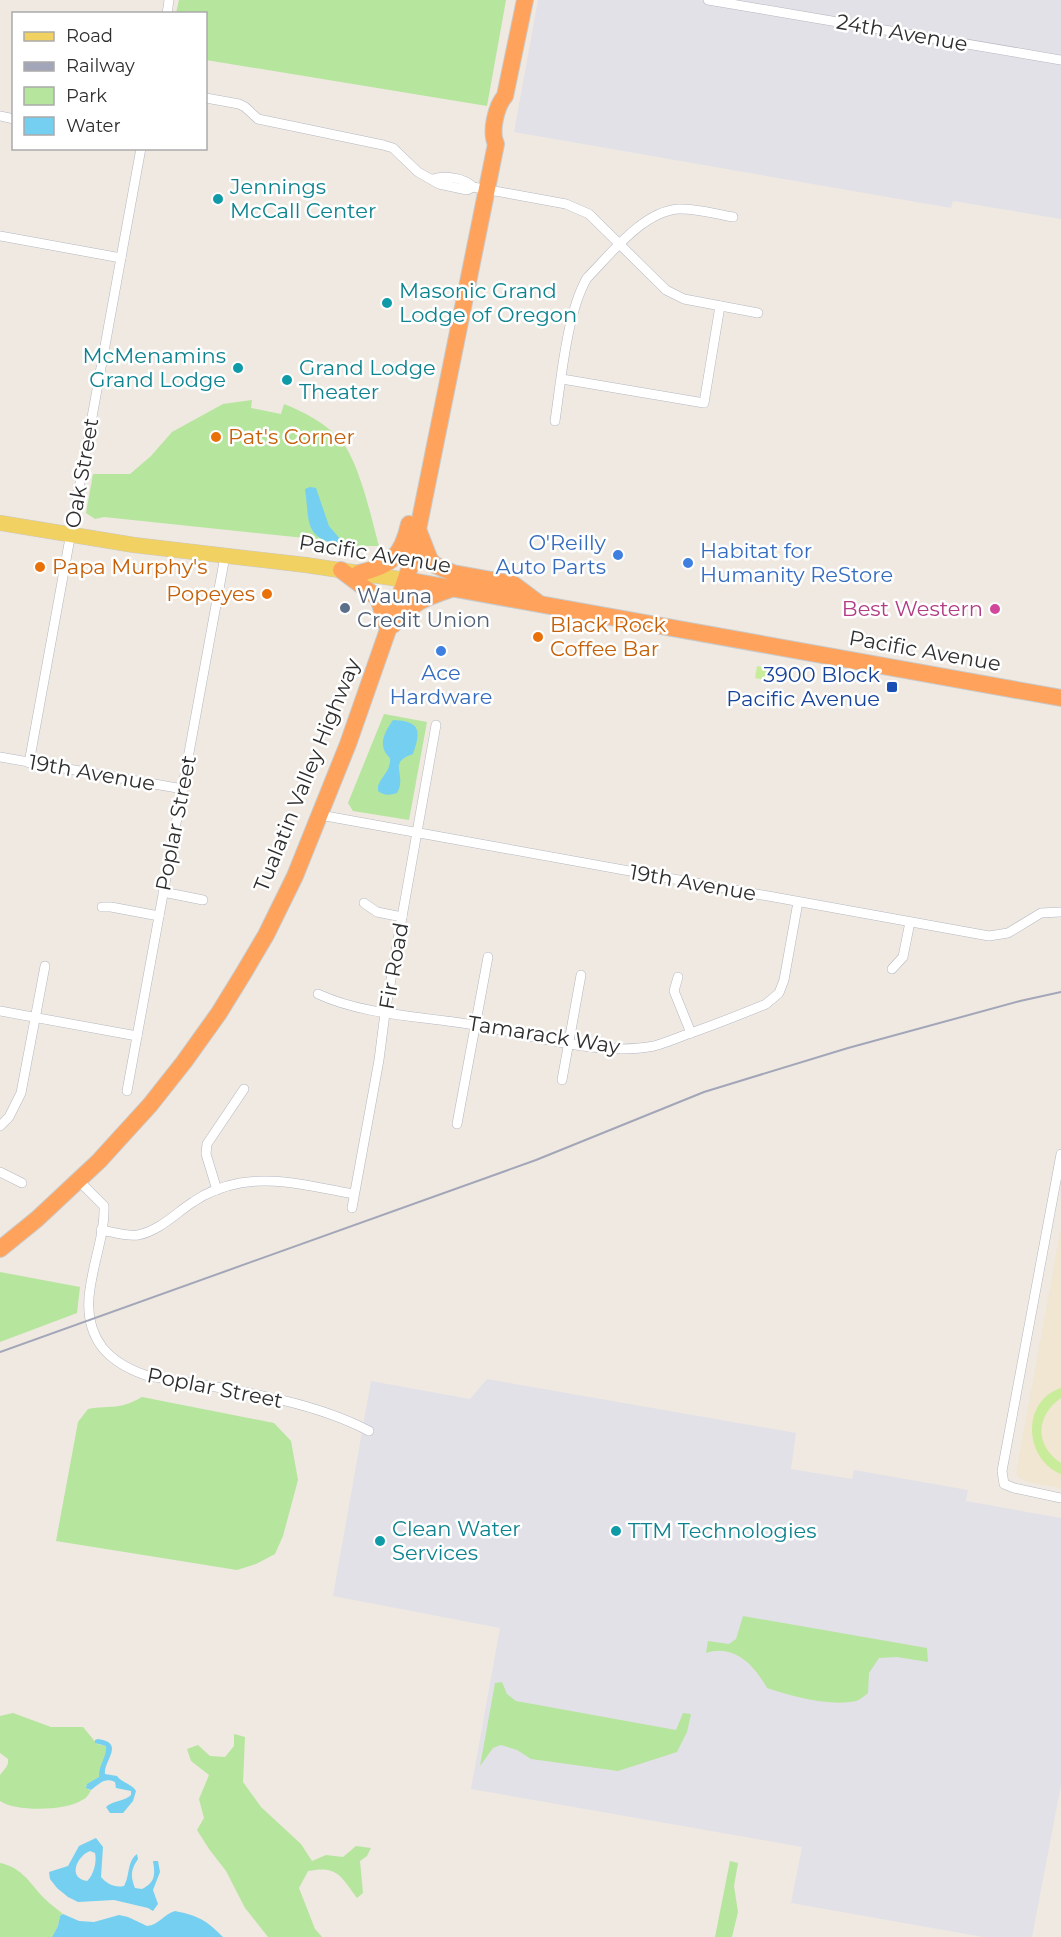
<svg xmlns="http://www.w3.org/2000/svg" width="1061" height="1937" viewBox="0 0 1061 1937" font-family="Montserrat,sans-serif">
<rect width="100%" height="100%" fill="#efe9e1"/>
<g fill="#e3e1e8">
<path d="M538 0H1061V219L953 201 951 208 514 132Z"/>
<path d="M487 1379 796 1433 791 1469 852 1479 854 1470 968 1490 966 1501 1061 1518V1785L1032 1937H983L791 1903 802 1847 471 1789 500 1628 333 1596 371 1381 470 1399Z"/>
</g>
<path fill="#f0e6d1" d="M1061 1228V1488L1028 1482 1018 1477 1016 1473Z"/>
<g fill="#b6e59e">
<path d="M179 0H506L487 106 206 60V14L176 13Z"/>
<path d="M252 400 251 408 281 414 284 404C304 412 323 422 339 438 359 460 371 517 379 546H351L314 539 104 517 95 519 86 513 93 474H130L151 456 172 432 223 404Z"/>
<path d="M384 714 427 722 409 820 353 811 348 803Z"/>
<path d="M0 1272 80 1287 77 1313 0 1342Z"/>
<path d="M142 1397 274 1423 291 1441 298 1480 283 1536 275 1554 256 1564 237 1570 56 1541 78 1422 88 1409C112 1405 120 1410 142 1397Z"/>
<path d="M743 1616 927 1648 928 1662 897 1657 879 1658 869 1673 868 1693C864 1696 860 1700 856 1701 830 1707 791 1696 767 1688 754 1665 734 1644 706 1653L708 1641 729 1644 736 1639Z"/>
<path d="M502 1682 507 1694 516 1701 676 1730 683 1713 691 1714 687 1732 677 1752 618 1771 531 1759 517 1750 501 1745 493 1748 480 1766 495 1683Z"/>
<path d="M13 1713 51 1727H83L97 1744 106 1746V1754L99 1777 88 1784 86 1786 89 1790H91C89 1794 87 1798 82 1800 67 1811 15 1812 0 1801V1775C4 1769 9 1767 8 1759L0 1753V1716Z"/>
<path d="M234 1734 245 1737 243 1782 261 1807 301 1844 312 1861 326 1855 343 1857 356 1846 371 1848 367 1856 360 1861 363 1893 357 1898C341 1876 337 1865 308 1871L299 1888 315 1929 322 1937H268L245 1908 226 1871 209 1849 197 1830 204 1818 199 1799 209 1775 191 1761 187 1749 198 1745 210 1756 225 1757 234 1746Z"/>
<path d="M730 1861 738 1863 734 1886 738 1912 732 1937H715Z"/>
<path d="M0 1863C20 1867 28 1880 41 1895 47 1902 56 1908 63 1914L60 1916 58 1926 52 1937H0Z"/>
</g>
<g fill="#c9ec9a">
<path d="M757 666 778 670 776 682 755 678Z"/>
<path d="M1061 1388V1398C1035 1416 1035 1446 1061 1463V1474C1024 1459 1021 1401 1061 1388Z"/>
</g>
<g fill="#75cff0" fill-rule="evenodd">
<path d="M310 487 316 488 329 526 341 540V545C303 538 310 522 305 489Z"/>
<path d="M393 720C421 721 421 731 413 754 386 763 408 774 397 793 390 795 384 796 378 791V786C382 775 391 771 390 758 377 746 384 733 393 720Z"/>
<path d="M98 1739C126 1743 103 1761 105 1774L117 1776C122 1783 132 1784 136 1791L133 1801 123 1813H110L106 1807C113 1800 124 1802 131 1795V1791L116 1788 115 1782C105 1777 99 1784 91 1790L86 1788 87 1784 99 1777C99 1763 107 1758 106 1746L95 1743V1740Z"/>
<path d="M96 1838 103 1847 101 1877C107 1884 115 1888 124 1886 130 1876 127 1861 137 1854L138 1859C131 1869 130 1876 135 1888L142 1889C156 1882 155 1874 153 1861H158L160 1872 153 1890 158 1904 153 1911 148 1908 114 1900 78 1902 68 1897 57 1888 50 1879 49 1872 68 1866 79 1846ZM90 1851 95 1853C97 1861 94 1875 87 1881 67 1878 77 1856 90 1851Z"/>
<path d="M175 1911C199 1916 206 1920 223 1937H52L58 1926 60 1916 63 1914 79 1921 94 1922 119 1915 128 1917 147 1926C159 1925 164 1914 175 1911Z"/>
</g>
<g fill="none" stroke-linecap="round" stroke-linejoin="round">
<g stroke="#b4b7c1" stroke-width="10">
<g id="street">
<path d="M708 0 1061 60"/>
<path d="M167 14 169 0"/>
<path d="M206 98 239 104 245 107 258 119 383 145 393 148 418 172 439 184 467 190 473 187 566 204 589 214 666 290 684 299 758 313"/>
<path d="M0 116 14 119"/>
<path d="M433 179C445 175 465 178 473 187"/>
<path d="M0 236 121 258"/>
<path d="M562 379 704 403 720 306"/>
<path d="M555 421C561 380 567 312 587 278 611 254 642 212 678 209 696 208 715 214 733 217"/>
<path d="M0 757 183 789"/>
<path d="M29 763 141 148"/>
<path d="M320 815 989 936 1008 933 1041 913 1061 912"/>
<path d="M163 892 203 900"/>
<path d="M364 903 377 912 402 917"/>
<path d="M102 907H111L159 916"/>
<path d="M892 969 903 957 910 922"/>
<path d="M678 977 674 991 691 1033"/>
<path d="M318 994C366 1016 422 1016 474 1025 530 1034 598 1057 654 1046 665 1043 675 1039 685 1035 712 1026 739 1015 766 1004L779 993 784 980 798 902"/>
<path d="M0 1011 137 1036"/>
<path d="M562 1080 581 975"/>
<path d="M127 1091 225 556"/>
<path d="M457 1124 488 957"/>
<path d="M0 1126 9 1117 21 1093 45 966"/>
<path d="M1061 1154 1002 1471 1004 1484 1014 1488 1061 1498"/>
<path d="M0 1172 22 1183"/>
<path d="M79 1181 104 1206C106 1252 70 1304 102 1347 113 1361 128 1369 145 1375 216 1388 305 1397 369 1431"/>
<path d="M217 1190 206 1154 207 1144 244 1089"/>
<path d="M352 1208 379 1060 385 1013 436 725"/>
<path d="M101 1230C113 1232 127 1237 138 1235 159 1231 176 1213 193 1202 206 1193 224 1186 240 1183 279 1176 317 1188 354 1194"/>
</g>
</g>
<g stroke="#c9c9c9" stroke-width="16">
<path id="primary" d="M0 523 134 545 306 565 406 580"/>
</g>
<g stroke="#c9c9c9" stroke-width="18">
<g id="highway">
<path d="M419 532 430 560 435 565 453 573 513 584 537 602"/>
<path d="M341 570 378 598 388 629"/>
<path d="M359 573C391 566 402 556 409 524"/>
<path d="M406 580 1061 698"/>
<path d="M393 625C414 602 422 599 451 589"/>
<path d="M0 1249 37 1219 99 1161 150 1105 184 1062 219 1013 243 974 266 935 295 876 348 744 411 564 496 144C490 132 496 106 505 96L525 0"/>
</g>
</g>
<use href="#street" stroke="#fff" stroke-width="9"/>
<use href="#primary" stroke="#f2d163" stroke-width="15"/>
<use href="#highway" stroke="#ffa35c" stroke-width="16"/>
<path stroke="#a3a6b8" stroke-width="2" d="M0 1352 536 1160 704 1092 848 1048 1020 1001 1061 992"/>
</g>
<g fill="#0f9aa8" stroke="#fff" stroke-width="2">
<circle cx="218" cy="199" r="6"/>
<circle cx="387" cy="303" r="6"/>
<circle cx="238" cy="368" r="6"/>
<circle cx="287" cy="380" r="6"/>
<circle cx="616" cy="1531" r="6"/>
<circle cx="380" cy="1541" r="6"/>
</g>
<g fill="#e8710a" stroke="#fff" stroke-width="2">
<circle cx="216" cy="437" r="6"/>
<circle cx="40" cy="567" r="6"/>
<circle cx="267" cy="594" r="6"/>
<circle cx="538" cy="637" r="6"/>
</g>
<g fill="#3f7fe0" stroke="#fff" stroke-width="2">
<circle cx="618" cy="555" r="6"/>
<circle cx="688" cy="563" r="6"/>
<circle cx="441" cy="651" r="6"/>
</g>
<circle fill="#5c6f8a" stroke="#fff" stroke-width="2" cx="345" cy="608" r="6"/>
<circle fill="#d1479c" stroke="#fff" stroke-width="2" cx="995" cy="609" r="6"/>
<rect fill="#1a4fb4" stroke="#fff" stroke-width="2" x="886" y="681" width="12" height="12" rx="3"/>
<g text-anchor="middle" stroke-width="5" stroke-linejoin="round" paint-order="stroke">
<g font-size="21" fill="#2e2e2e" stroke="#fff">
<text transform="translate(902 33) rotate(10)" y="7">24th Avenue</text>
<text transform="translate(82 473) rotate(-80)" y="7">Oak Street</text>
<text transform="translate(375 554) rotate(9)" y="7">Pacific Avenue</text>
<text transform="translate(925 651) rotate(10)" y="7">Pacific Avenue</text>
<text transform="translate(92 773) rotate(10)" y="7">19th Avenue</text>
<text transform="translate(307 775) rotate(-68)" y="7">Tualatin Valley Highway</text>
<text transform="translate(176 823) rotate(-79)" y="7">Poplar Street</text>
<text transform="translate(693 883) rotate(10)" y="7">19th Avenue</text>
<text transform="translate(394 966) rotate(-80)" y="7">Fir Road</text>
<text transform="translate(544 1035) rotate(9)" y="7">Tamarack Way</text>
<text transform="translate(215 1388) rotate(11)" y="7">Poplar Street</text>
</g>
<g font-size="21" fill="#0d838f" stroke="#fff" text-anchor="start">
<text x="230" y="194">Jennings<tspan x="230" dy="24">McCall Center</tspan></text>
<text x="399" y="298">Masonic Grand<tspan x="399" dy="24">Lodge of Oregon</tspan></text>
<text x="226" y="363" text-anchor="end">McMenamins<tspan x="226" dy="24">Grand Lodge</tspan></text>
<text x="299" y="375">Grand Lodge<tspan x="299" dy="24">Theater</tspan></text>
<text x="392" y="1536">Clean Water<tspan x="392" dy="24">Services</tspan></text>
<text x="628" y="1538">TTM Technologies</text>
</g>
<g font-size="21" fill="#c56008" stroke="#fff" text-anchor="start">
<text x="228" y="444">Pat's Corner</text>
<text x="52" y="574">Papa Murphy's</text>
<text x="255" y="601" text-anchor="end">Popeyes</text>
<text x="550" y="632">Black Rock<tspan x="550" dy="24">Coffee Bar</tspan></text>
</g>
<g font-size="21" fill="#366cbe" stroke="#fff" text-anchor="end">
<text x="606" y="550">O'Reilly<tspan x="606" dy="24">Auto Parts</tspan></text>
<text x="700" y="558" text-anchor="start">Habitat for<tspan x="700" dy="24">Humanity ReStore</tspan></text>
<text x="441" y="680" text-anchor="middle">Ace<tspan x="441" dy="24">Hardware</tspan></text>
</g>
<g font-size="21" fill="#4e5e75" stroke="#fff" text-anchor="start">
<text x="357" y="603">Wauna<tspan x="357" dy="24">Credit Union</tspan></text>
</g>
<g font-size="21" fill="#b23c85" stroke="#fff" text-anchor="end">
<text x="983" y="616">Best Western</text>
</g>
<g font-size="21" fill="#164399" stroke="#fff" text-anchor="end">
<text x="880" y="682">3900 Block<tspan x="880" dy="24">Pacific Avenue</tspan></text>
</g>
</g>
<rect x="12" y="12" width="195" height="138" fill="#ffffff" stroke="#ababab" stroke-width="1.5"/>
<rect x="24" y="32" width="30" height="9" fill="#f2d163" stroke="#ababab" stroke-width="1.5"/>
<text x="66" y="42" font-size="18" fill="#2e2e2e">Road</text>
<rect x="24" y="62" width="30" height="9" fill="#a3a6b8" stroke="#ababab" stroke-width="1.5"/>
<text x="66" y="72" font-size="18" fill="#2e2e2e">Railway</text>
<rect x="24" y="87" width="30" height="18" fill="#b6e59e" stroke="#ababab" stroke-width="1.5"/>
<text x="66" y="102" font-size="18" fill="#2e2e2e">Park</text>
<rect x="24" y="117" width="30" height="18" fill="#75cff0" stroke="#ababab" stroke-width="1.5"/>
<text x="66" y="132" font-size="18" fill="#2e2e2e">Water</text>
</svg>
